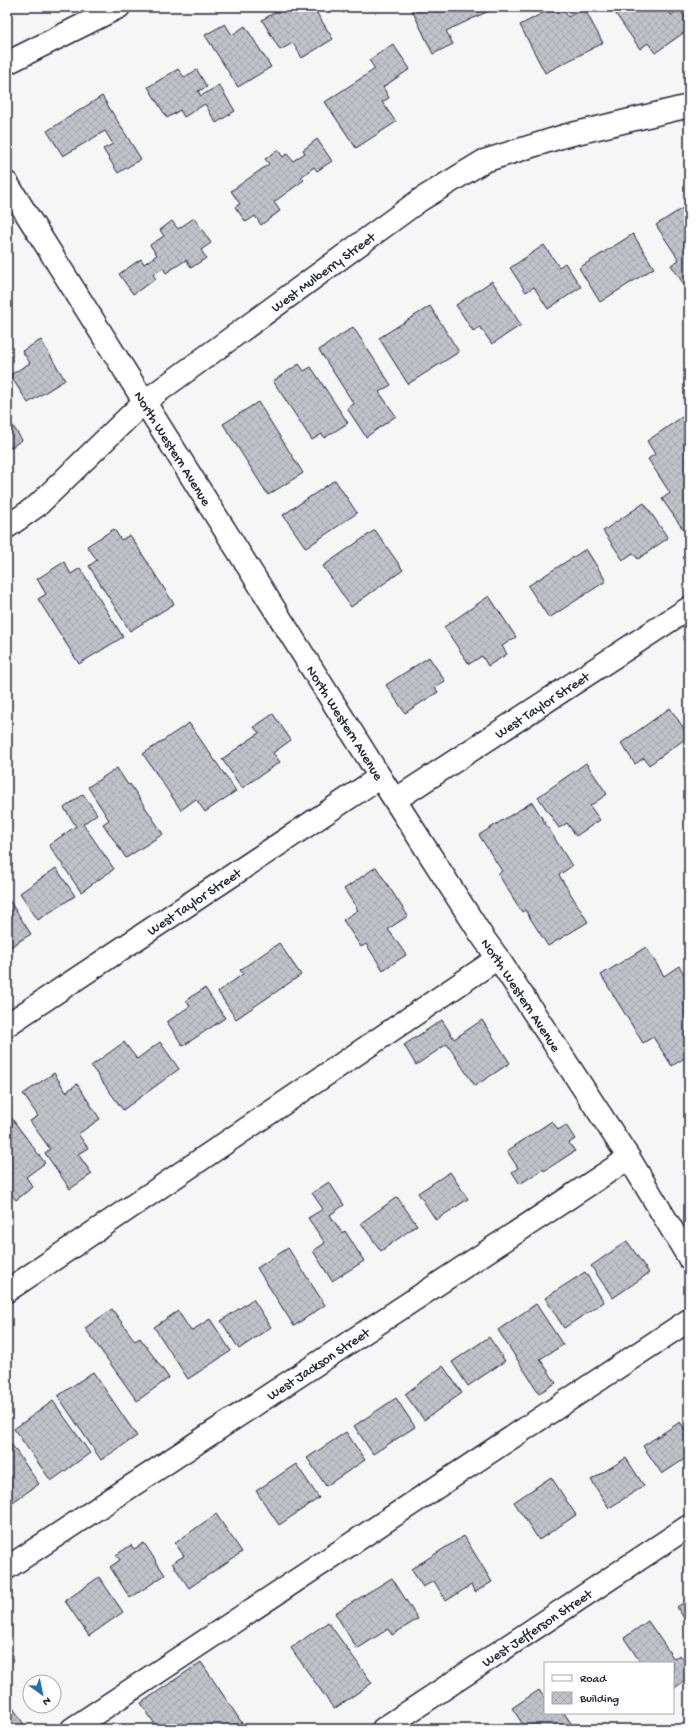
<svg xmlns="http://www.w3.org/2000/svg" width="696" height="1736" viewBox="0 0 696 1736" font-family="'Gochi Hand',sans-serif">
<defs>
<pattern id="building-cross-hatch" width="8" height="8" patternUnits="userSpaceOnUse"><rect width="8" height="8" fill="#c2c2c9"/><path d="M0 0l8 8M0 8l8-8" fill="none" stroke="#a6a6ae"/></pattern>
</defs>
<rect width="100%" height="100%" fill="#f6f6f7"/>
<filter id="ink" filterUnits="userSpaceOnUse"><feTurbulence type="fractalNoise" baseFrequency=".025" numOctaves="2"/><feDisplacementMap in="SourceGraphic" scale="8" xChannelSelector="R" yChannelSelector="G"/><feConvolveMatrix kernelMatrix="1 2 1 2 8 2 1 2 1" color-interpolation-filters="sRGB"/></filter>
<g filter="url(#ink)">
<g fill="url(#building-cross-hatch)" stroke="#22223b">
<path d="M284 7H313L333 39 302 58 293 43 280 50 262 20Z"/>
<path d="M339 7H353L343 13Z"/>
<path d="M417 7H494L495 8 446 31 453 44 433 54 412 10Z"/>
<path d="M554 7H562L568 17 584 8 603 43 545 73 520 25Z"/>
<path d="M617 7H666L671 15 679 9 689 23V29L655 53 648 43 640 49 613 10Z"/>
<path d="M225 24 232 35 245 26 271 67 238 87 205 35Z"/>
<path d="M393 44 410 69 383 87 389 98 382 102 396 122 356 148 325 102 375 69 369 60Z"/>
<path d="M178 69 184 77 197 70 207 87 198 91 201 96 219 85 235 111 216 123 205 104 184 117 180 110 167 118 148 87Z"/>
<path d="M102 96 141 159 118 173 103 149 113 144 105 131 63 156 47 131Z"/>
<path d="M317 139 332 161 317 171 314 167 301 177 304 180 274 202 280 211 261 225 255 216 246 222 235 207 240 204 231 191 269 164 265 159 278 150 283 157 287 154 293 161 305 153 303 150Z"/>
<path d="M689 204V292L671 265 679 260 656 225Z"/>
<path d="M194 218 211 243 201 250 206 258 191 268 186 260 166 273 163 268 153 275 156 279 133 294 119 274 141 259 144 264 157 255 150 245 164 236 160 230 172 221 178 229Z"/>
<path d="M633 234 654 268 600 302 579 268Z"/>
<path d="M544 245 559 267 565 263 581 287 548 309 534 287 526 292 510 268Z"/>
<path d="M492 281 521 325 492 344 480 327 473 331 456 305Z"/>
<path d="M430 306 459 352 408 384 379 338Z"/>
<path d="M353 327 391 385 379 392 396 416 366 437 347 408 354 404 319 350Z"/>
<path d="M41 340 65 380 28 403 10 375 30 363 22 351Z"/>
<path d="M299 364 304 371 311 367 348 423 324 438 322 434 312 440 273 381Z"/>
<path d="M258 402 303 473 268 495 223 424Z"/>
<path d="M688 413 689 415V529L685 532 662 499 670 493 648 459 655 454 647 441Z"/>
<path d="M7 417 22 440 7 450Z"/>
<path d="M335 480 357 513 306 548 283 515Z"/>
<path d="M644 503 668 538 638 559 633 553 623 560 603 531Z"/>
<path d="M114 529 121 540 130 535 174 604 130 631 89 566 97 560 87 546Z"/>
<path d="M375 530 403 570 351 607 323 566Z"/>
<path d="M586 549 606 581 549 618 528 586Z"/>
<path d="M64 562 71 574 80 568 123 637 79 664 38 599 46 594 37 579Z"/>
<path d="M489 596 516 637 502 646 507 654 488 666 482 656 469 664 444 627Z"/>
<path d="M429 657 445 681 435 687 438 692 405 713 386 685Z"/>
<path d="M670 708 689 736 649 765 644 758 635 764 621 743Z"/>
<path d="M273 714 291 740 273 753 280 762 242 788 222 759 259 733 254 727Z"/>
<path d="M189 723 236 791 205 812 196 799 181 810 143 754Z"/>
<path d="M586 763 607 794 590 806 600 820 576 836 567 823 559 828 538 797Z"/>
<path d="M117 768 128 785 130 784 163 834 126 858 103 824 109 820 88 787Z"/>
<path d="M83 794 97 814 83 824 114 869 81 892 49 845 76 826 64 808Z"/>
<path d="M532 802 572 866 559 875 588 922 548 946 525 910 522 912 498 874 502 871 479 835Z"/>
<path d="M376 867 408 916 388 929 406 955 383 970 366 944 361 947 343 920 358 910 344 889Z"/>
<path d="M56 868 75 896 38 920 20 893Z"/>
<path d="M7 897 31 934 7 949Z"/>
<path d="M279 943 301 975 236 1019 218 992 243 974 240 970Z"/>
<path d="M646 947 664 976 679 966 689 982V1055L672 1066 653 1037 643 1043 601 975Z"/>
<path d="M205 988 225 1018 183 1046 167 1022 190 1006 186 1000Z"/>
<path d="M442 1020 454 1039 482 1020 510 1063 475 1086 447 1044 416 1065 404 1045Z"/>
<path d="M124 1042 137 1059 160 1042 179 1069 123 1110 91 1066Z"/>
<path d="M54 1073 66 1092 77 1084 100 1119 78 1134 88 1148 78 1154 92 1174 70 1189 45 1153 50 1149 30 1121 38 1116 23 1094Z"/>
<path d="M7 1112 45 1163 26 1177 33 1187 16 1200 7 1189Z"/>
<path d="M552 1121 558 1130 566 1125 575 1139 569 1143 575 1151 544 1171 543 1169 520 1184 512 1172 518 1168 507 1151Z"/>
<path d="M450 1172 468 1199 436 1220 418 1193Z"/>
<path d="M329 1182 344 1205 330 1215 342 1233 345 1231 364 1261 332 1281 313 1251 325 1243 308 1218 323 1209 312 1193Z"/>
<path d="M397 1197 417 1225 381 1251 361 1223Z"/>
<path d="M627 1241 649 1273 613 1298 591 1266Z"/>
<path d="M288 1248 325 1305 294 1326 257 1268Z"/>
<path d="M585 1272 604 1302 564 1328 545 1298Z"/>
<path d="M253 1299 271 1327 239 1349 221 1321Z"/>
<path d="M536 1304 563 1345 540 1359 556 1383 539 1393 498 1330Z"/>
<path d="M112 1309 135 1341 140 1338 169 1378 137 1401 85 1328Z"/>
<path d="M178 1311 191 1331 210 1319 231 1351 188 1379 154 1327Z"/>
<path d="M489 1337 505 1361 468 1386 452 1362Z"/>
<path d="M443 1366 462 1393 424 1420 405 1394Z"/>
<path d="M93 1372 137 1436 101 1460 58 1396Z"/>
<path d="M396 1398 415 1427 373 1454 354 1426Z"/>
<path d="M53 1401 90 1453 51 1481 14 1429Z"/>
<path d="M680 1422 689 1436 686 1440 689 1444V1456L662 1474 643 1446Z"/>
<path d="M346 1432 365 1460 326 1486 307 1458Z"/>
<path d="M7 1438 39 1484 7 1506Z"/>
<path d="M626 1458 644 1486 609 1508 591 1480Z"/>
<path d="M296 1464 319 1498 279 1525 256 1491Z"/>
<path d="M551 1477 576 1515 539 1540 514 1502Z"/>
<path d="M216 1514 242 1552 189 1588 172 1563 184 1556 175 1543Z"/>
<path d="M464 1536 492 1582 475 1592 471 1585 446 1601 434 1581 423 1587 411 1569Z"/>
<path d="M144 1543 165 1575 130 1598 110 1567 120 1560 116 1555 131 1545 134 1549Z"/>
<path d="M99 1577 123 1612 89 1636 65 1601Z"/>
<path d="M392 1578 418 1619 392 1635 388 1629 357 1649 335 1613Z"/>
<path d="M689 1599V1626L677 1607Z"/>
<path d="M648 1621 674 1659 680 1655 689 1667V1678L673 1689V1663H641L624 1638Z"/>
<path d="M328 1622 372 1683 334 1709 291 1648Z"/>
<path d="M201 1662 246 1729H158L141 1703Z"/>
<path d="M539 1690 545 1699V1713H564L575 1729H526L512 1708Z"/>
<path d="M7 1699 27 1729H7Z"/>
</g>
<g fill="none" stroke-linecap="round" stroke-linejoin="round">
<g stroke="#22223b" stroke-width="25">
<g id="minor">
<path d="M7 63 119 7"/>
<path id="s1" d="M7 183 380 777 482 936 498 958 629 1158 689 1258"/>
<path id="s2" d="M7 527 38 505 144 402 420 200 484 161 564 136 689 106"/>
<path id="s3" d="M395 800 689 608"/>
<path id="s4" d="M7 1025 380 777"/>
<path d="M7 1291 498 958"/>
<path id="s5" d="M7 1568 629 1158"/>
<path d="M72 1729 689 1320"/>
<path id="s6" d="M383 1729 689 1526"/>
</g>
</g>
<use href="#minor" stroke="#fff" stroke-width="22"/>
</g>
</g>
<g text-anchor="middle" stroke-width="4" stroke-linejoin="round" paint-order="stroke">
<g font-size="14" fill="#22223b" stroke="#fff">
<text dy="5" stroke="none"><textPath href="#s2" startOffset="407">West Mulberry Street</textPath></text>
<text dy="5" stroke="none"><textPath href="#s1" startOffset="313">North Western Avenue</textPath></text>
<text dy="5" stroke="none"><textPath href="#s3" startOffset="175">West Taylor Street</textPath></text>
<text dy="5" stroke="none"><textPath href="#s1" startOffset="637">North Western Avenue</textPath></text>
<text dy="5" stroke="none"><textPath href="#s4" startOffset="224">West Taylor Street</textPath></text>
<text dy="5" stroke="none"><textPath href="#s1" startOffset="961">North Western Avenue</textPath></text>
<text dy="5" stroke="none"><textPath href="#s5" startOffset="372">West Jackson Street</textPath></text>
<text dy="5" stroke="none"><textPath href="#s6" startOffset="184">West Jefferson Street</textPath></text>
</g>
</g>
<rect width="696" height="1736" fill="none" stroke="#fff" stroke-width="24"/>
<rect x="12" y="12" width="672" height="1712" fill="none" stroke="#22223b" stroke-width="1.5" filter="url(#ink)"/>
<rect x="544" y="1662" width="130" height="52" fill="#ffffff" stroke="#a7a7b1"/>
<rect x="552" y="1675" width="20" height="6" fill="#ffffff" stroke="#a7a7b1"/>
<text x="580" y="1682" font-size="12" fill="#22223b">Road</text>
<rect x="552" y="1692" width="20" height="12" fill="url(#building-cross-hatch)" stroke="#a7a7b1"/>
<text x="580" y="1702" font-size="12" fill="#22223b">Building</text>
<g transform="translate(42 1694) rotate(147)"><circle r="19" fill="#ffffff" stroke="#a7a7b1"/>
<path d="M0-3L7 15L0 10L-7 15Z" fill="#1f6fb2"/>
<text y="-6" font-size="11" font-weight="bold" text-anchor="middle" fill="#22223b">N</text>
</g>
</svg>
